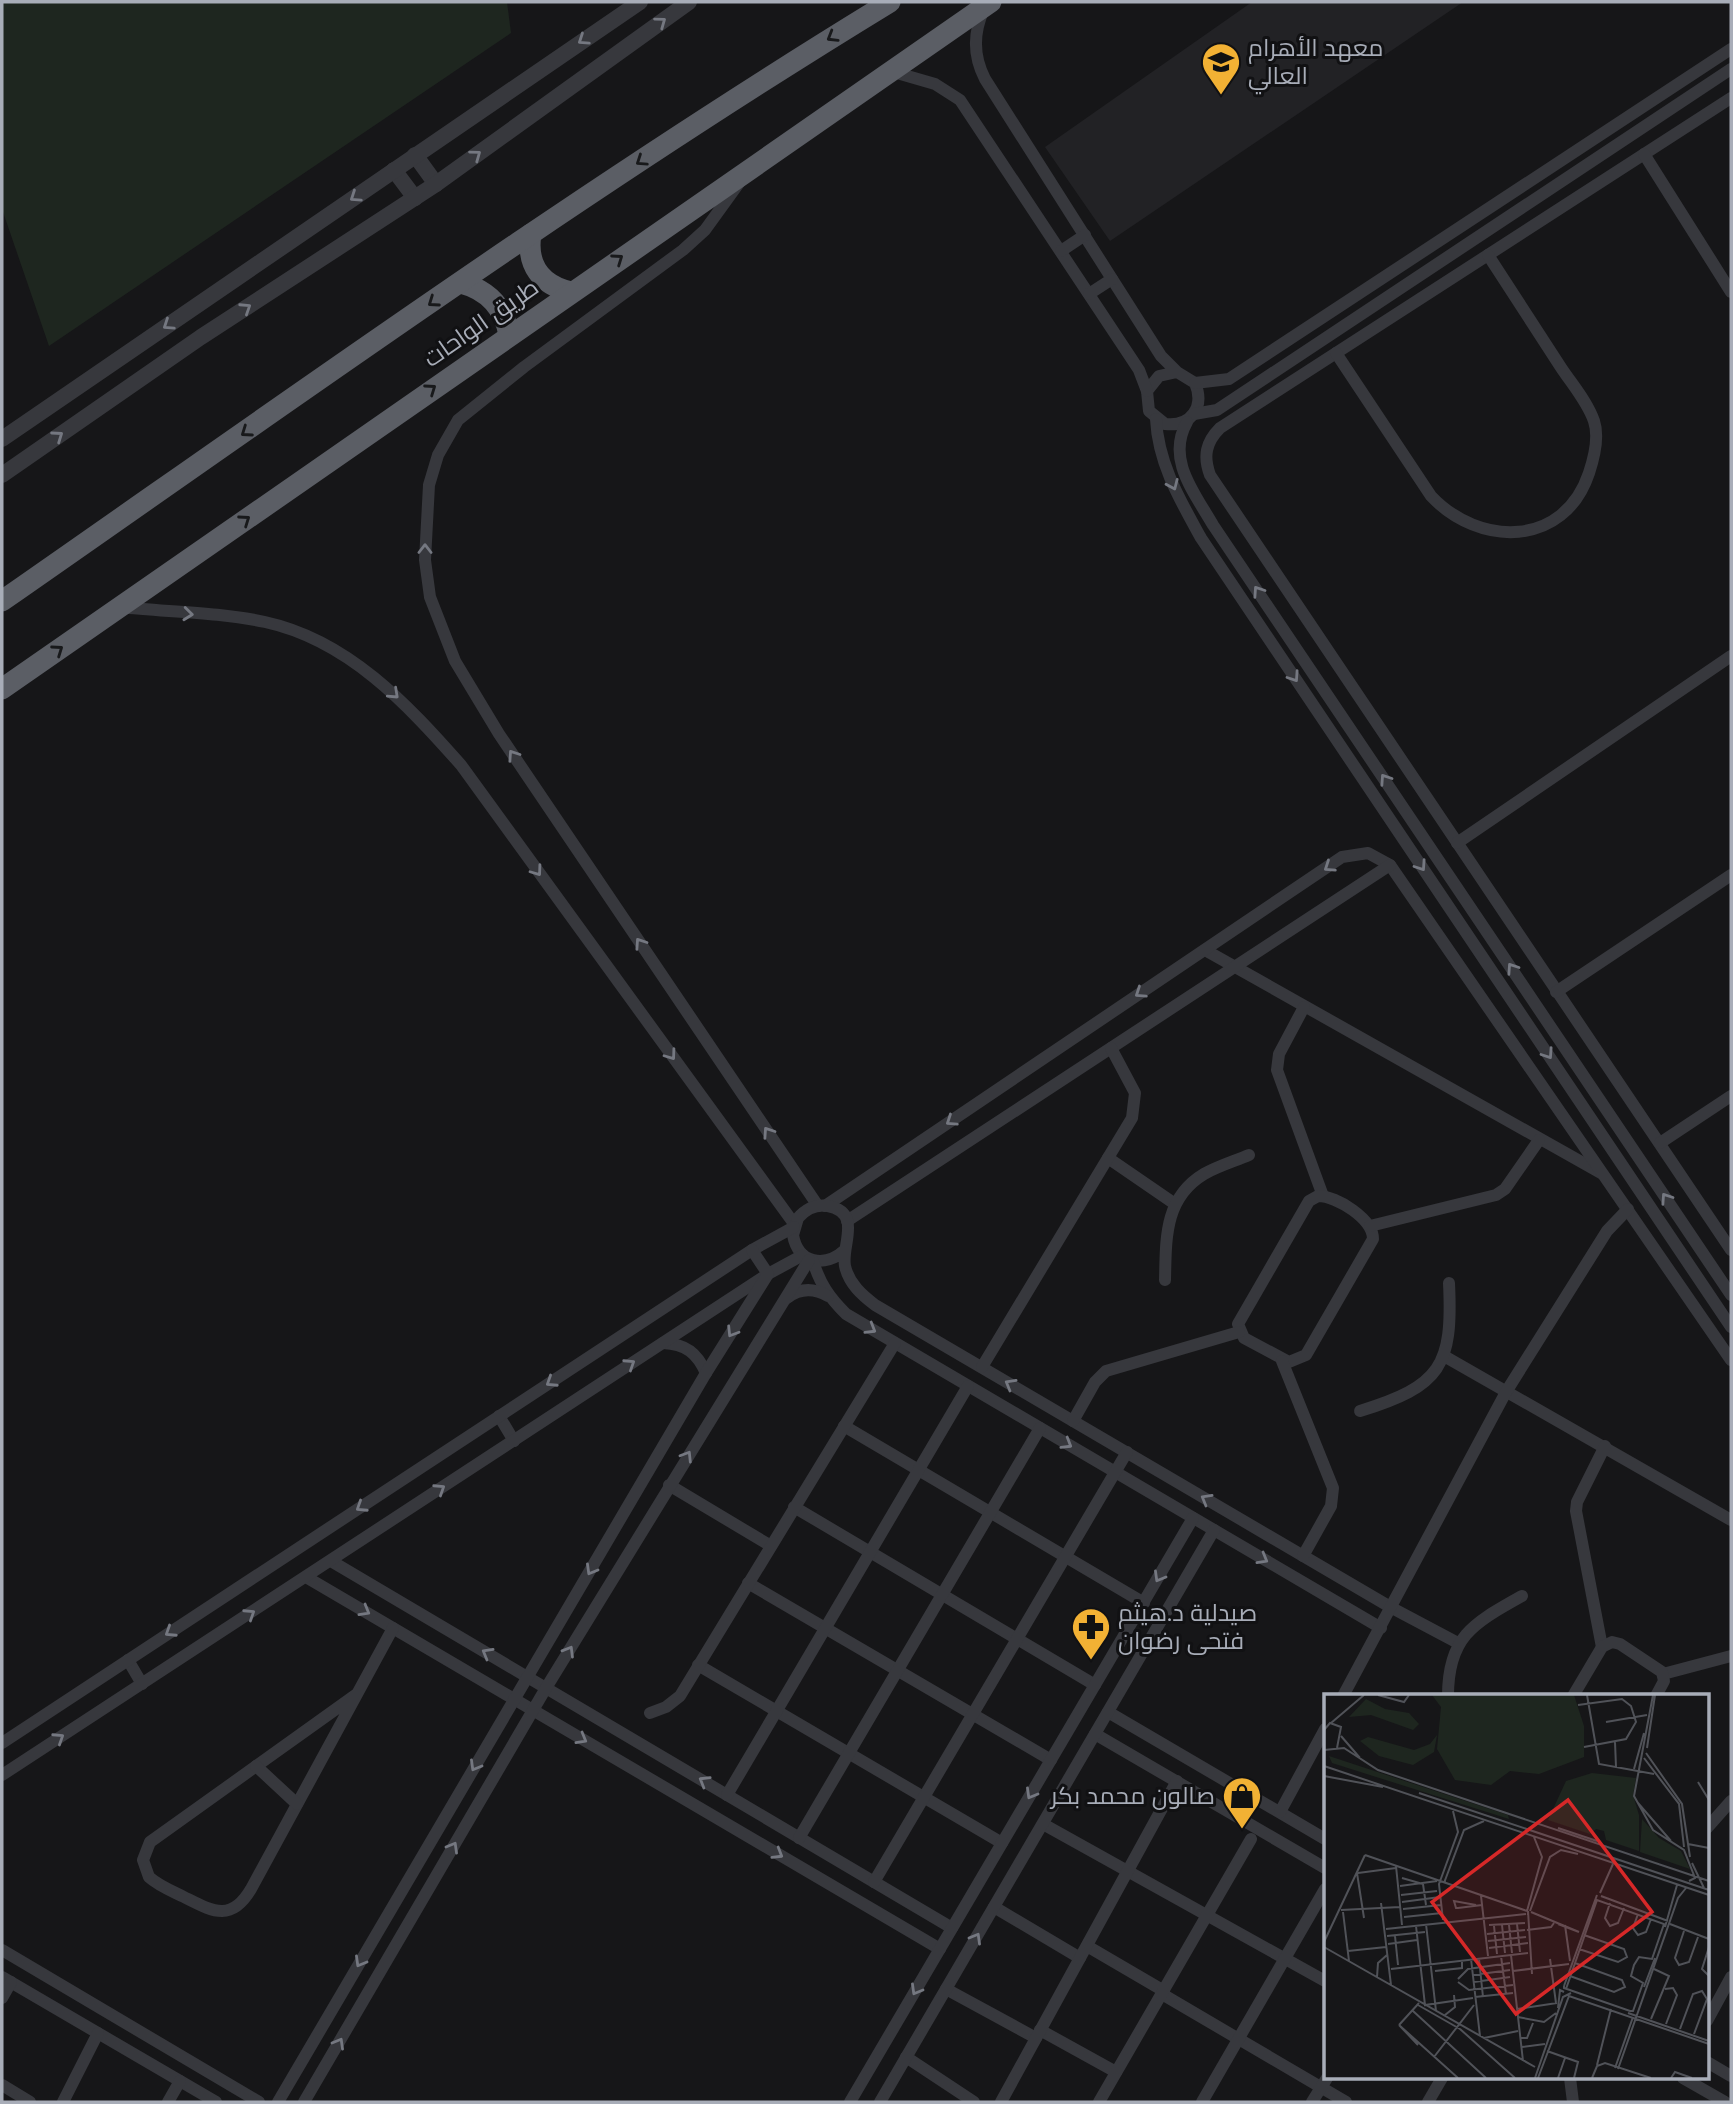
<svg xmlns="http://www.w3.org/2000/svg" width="1733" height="2104" viewBox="0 0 1733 2104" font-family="'PT Sans',Cairo,sans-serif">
<rect width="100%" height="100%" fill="#161618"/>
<path fill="#222225" d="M1252 2H1463L1110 241 1045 147Z"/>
<path fill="#1e261f" d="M2 2H507L511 33 49 346 2 209Z"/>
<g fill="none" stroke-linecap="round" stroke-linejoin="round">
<g stroke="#37383d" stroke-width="12">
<path d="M984 9C973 33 973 56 985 79L1161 356 1177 372 1195 383C1205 407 1191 427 1165 424L1149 411 1147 391 1159 376 1177 372"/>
<path d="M890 71 935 84 960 100 1139 370 1147 391"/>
<path d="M1731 98 1220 428C1206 442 1203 456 1210 475L1731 1250"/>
<path d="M1644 154 1731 292"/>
<path d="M739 183 705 230 683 250 524 367 458 420 438 455 429 485 425 560 430 597 455 661 499 734 818 1206"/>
<path d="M1061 251 1085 235"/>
<path d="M1089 294 1112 279"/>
<path d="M1336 353 1431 496C1479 547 1564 548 1589 473 1594 458 1599 436 1594 421 1587 401 1571 383 1560 366 1536 329 1512 292 1488 255"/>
<path d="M1195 383 1229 379 1731 49"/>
<path d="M1194 414 1217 410 1731 69"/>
<path d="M1156 419C1158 463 1180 500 1201 538L1731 1327"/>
<path d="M1187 422C1166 459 1194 492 1213 525L1731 1295"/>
<path d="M120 607C167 612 218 612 265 622 348 640 407 704 461 765L795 1225"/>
<path d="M1457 843 1731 656"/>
<path d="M1205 950 1601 1173"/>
<path d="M1556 992 1731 875"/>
<path d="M1304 1007 1279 1054 1277 1070 1323 1196"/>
<path d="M1660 1143 1731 1096"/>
<path d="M1108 1158 1175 1204"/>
<path d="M1318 1196C1337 1196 1373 1219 1373 1239L1306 1355 1289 1362 1244 1338 1238 1324 1309 1201Z"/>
<path d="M825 1206 1342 857 1368 853 1390 865 1731 1360"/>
<path d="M847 1221 1390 865"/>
<path d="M1370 1226 1496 1195 1505 1189 1539 1140"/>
<path d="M845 1250C825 1268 798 1264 793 1235L798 1218C806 1209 815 1204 828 1206 863 1213 841 1245 845 1266 849 1284 862 1295 875 1305L1392 1608 1458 1643"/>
<path d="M813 1261C820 1284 829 1297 846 1314L1381 1628"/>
<path d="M1165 1280C1166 1239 1164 1198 1204 1174 1218 1166 1235 1161 1249 1155"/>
<path d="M787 1298C800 1288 814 1288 828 1296"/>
<path d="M663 1343C686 1344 697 1353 706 1373"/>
<path d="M1444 1356 1731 1520"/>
<path d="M1282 1361 1333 1488 1331 1506 1303 1556"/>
<path d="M982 1367 1132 1118 1135 1093 1111 1048"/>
<path d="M1360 1411C1441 1386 1453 1366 1449 1283"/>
<path d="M499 1416 514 1441"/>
<path d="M1073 1421 1095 1382 1106 1371 1239 1332"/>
<path d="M844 1426 1144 1603"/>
<path d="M669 1485 771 1546"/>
<path d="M794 1507 1095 1685"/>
<path d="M331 1561 952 1928"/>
<path d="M306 1577 940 1949"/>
<path d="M748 1583 1051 1760"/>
<path d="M1602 1647 1576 1511 1577 1502 1605 1446"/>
<path d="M128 1660 142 1684"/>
<path d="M698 1665 1002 1843"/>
<path d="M1663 1674 1731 1656"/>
<path d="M357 1694 150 1842 143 1860 149 1877C159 1886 172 1891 184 1897 212 1911 231 1923 251 1889L393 1628"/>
<path d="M1343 1696 1506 1392 1607 1231 1628 1209"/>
<path d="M1448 1696C1448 1636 1474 1623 1522 1596"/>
<path d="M1573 1696 1602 1647 1612 1642 1620 1644 1662 1672 1664 1681 1656 1696"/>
<path d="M1108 1712 1325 1839"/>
<path d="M650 1713 666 1707 680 1696 895 1343"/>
<path d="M1095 1734 1325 1868"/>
<path d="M2 1743 752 1250 794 1227"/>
<path d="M256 1766 297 1804"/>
<path d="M2 1775 768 1274 803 1255"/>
<path d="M727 1795 968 1386"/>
<path d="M1280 1812 1325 1729"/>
<path d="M1043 1824 1325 1981"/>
<path d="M1707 1828 1731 1801"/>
<path d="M799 1838 1040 1428"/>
<path d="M874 1882 1127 1452"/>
<path d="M994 1907 1080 1958"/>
<path d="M1087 1946 1164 1991"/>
<path d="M2 1950 259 2102"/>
<path d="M2 1977 216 2102"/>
<path d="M946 1989 1036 2038"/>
<path d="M1162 1994 1346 2102"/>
<path d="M2 1998 11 1982"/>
<path d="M1707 2021 1731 1977"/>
<path d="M1040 2030 1116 2072"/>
<path d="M906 2057 974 2102"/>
<path d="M1707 2062 1731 2076"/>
<path d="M1570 2078 1573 2102"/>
<path d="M1683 2078 1725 2102"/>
<path d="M2 2085 30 2102"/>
<path d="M63 2102 98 2033"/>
<path d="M168 2102 180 2081"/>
<path d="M278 2102 706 1373 768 1274 752 1250"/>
<path d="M304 2102 546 1688 809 1260"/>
<path d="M850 2102 1193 1518"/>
<path d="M880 2102 1214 1530"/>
<path d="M1001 2102 1177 1781"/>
<path d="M1099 2102 1251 1839"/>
<path d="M1202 2102 1325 1889"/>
<path d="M1312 2102 1327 2078"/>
<path d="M1428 2102 1442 2078"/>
</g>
<g stroke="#37383d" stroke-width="16">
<path d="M415 155 436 184"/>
<path d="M394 170 415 198"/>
<path d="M2 439 640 2"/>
<path d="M2 475 201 337 436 184 689 2"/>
</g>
<g stroke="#5b5e65" stroke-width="21">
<path d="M531 234C526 265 541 285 571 292"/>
<path d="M461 283C488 290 504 307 509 335"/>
<path d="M2 601C295 397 585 188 890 2"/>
<path d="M2 689 991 2"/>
</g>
</g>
<defs><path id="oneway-chevron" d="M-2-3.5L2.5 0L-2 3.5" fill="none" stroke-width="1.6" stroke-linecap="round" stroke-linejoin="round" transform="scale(1.75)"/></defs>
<g stroke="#757881">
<use href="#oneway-chevron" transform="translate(661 22) rotate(-36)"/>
<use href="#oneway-chevron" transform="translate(583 40) rotate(146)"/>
<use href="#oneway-chevron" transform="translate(476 155) rotate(-36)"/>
<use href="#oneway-chevron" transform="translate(355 197) rotate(146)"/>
<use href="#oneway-chevron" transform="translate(246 308) rotate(-33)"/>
<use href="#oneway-chevron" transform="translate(168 325) rotate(146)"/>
<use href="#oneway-chevron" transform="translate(58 436) rotate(-35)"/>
<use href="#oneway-chevron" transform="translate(1173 485) rotate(66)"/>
<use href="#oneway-chevron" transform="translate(425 549) rotate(-90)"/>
<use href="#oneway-chevron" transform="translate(1258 591) rotate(-124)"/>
<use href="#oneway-chevron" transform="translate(188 614) rotate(6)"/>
<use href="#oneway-chevron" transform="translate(1294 677) rotate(56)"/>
<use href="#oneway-chevron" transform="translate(394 694) rotate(43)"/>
<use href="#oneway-chevron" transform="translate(513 755) rotate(-124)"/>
<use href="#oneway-chevron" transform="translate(1385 779) rotate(-124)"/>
<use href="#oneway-chevron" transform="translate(1421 866) rotate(56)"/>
<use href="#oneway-chevron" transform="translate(1329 867) rotate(146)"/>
<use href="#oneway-chevron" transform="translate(537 871) rotate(54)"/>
<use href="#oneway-chevron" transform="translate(640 943) rotate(-124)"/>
<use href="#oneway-chevron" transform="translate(1512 968) rotate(-124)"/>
<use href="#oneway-chevron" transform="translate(1140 993) rotate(146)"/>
<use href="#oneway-chevron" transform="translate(1548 1054) rotate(56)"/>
<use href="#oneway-chevron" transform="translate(671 1055) rotate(54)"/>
<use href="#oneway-chevron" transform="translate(951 1121) rotate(146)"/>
<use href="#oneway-chevron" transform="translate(768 1132) rotate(-124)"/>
<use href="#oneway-chevron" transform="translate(1666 1198) rotate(-124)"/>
<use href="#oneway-chevron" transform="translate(871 1329) rotate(31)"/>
<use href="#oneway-chevron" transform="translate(732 1332) rotate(122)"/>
<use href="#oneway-chevron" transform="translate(630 1364) rotate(-33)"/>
<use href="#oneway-chevron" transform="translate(551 1382) rotate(147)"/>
<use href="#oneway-chevron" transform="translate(1010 1384) rotate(-150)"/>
<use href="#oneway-chevron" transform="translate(1067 1444) rotate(31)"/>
<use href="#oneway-chevron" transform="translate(687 1456) rotate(-58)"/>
<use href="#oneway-chevron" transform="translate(440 1489) rotate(-33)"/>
<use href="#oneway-chevron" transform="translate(1206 1499) rotate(-150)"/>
<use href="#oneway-chevron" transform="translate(361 1507) rotate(147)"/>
<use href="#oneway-chevron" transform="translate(1263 1559) rotate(30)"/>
<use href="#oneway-chevron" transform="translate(591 1570) rotate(120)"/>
<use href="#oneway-chevron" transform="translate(1159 1577) rotate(120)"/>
<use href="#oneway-chevron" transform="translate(365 1611) rotate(30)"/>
<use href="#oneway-chevron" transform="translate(250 1614) rotate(-33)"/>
<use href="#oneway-chevron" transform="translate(170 1632) rotate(147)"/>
<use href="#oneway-chevron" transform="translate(569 1651) rotate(-59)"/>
<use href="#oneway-chevron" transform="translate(487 1653) rotate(-150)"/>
<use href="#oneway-chevron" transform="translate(59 1738) rotate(-33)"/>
<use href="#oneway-chevron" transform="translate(582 1739) rotate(30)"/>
<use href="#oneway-chevron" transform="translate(475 1766) rotate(120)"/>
<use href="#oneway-chevron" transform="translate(704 1781) rotate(-149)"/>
<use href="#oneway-chevron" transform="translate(1031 1794) rotate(120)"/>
<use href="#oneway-chevron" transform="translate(453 1847) rotate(-60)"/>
<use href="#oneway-chevron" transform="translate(778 1854) rotate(31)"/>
<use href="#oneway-chevron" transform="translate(976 1938) rotate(-60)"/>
<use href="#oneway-chevron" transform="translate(360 1962) rotate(120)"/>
<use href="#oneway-chevron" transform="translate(916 1990) rotate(120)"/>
<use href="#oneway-chevron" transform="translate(339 2043) rotate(-60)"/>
</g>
<g stroke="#18191b">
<use href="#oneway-chevron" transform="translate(832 37) rotate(149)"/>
<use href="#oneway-chevron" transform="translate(641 161) rotate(146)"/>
<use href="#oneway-chevron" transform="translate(618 259) rotate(-35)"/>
<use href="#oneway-chevron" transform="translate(433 302) rotate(145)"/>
<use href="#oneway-chevron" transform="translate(431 389) rotate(-35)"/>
<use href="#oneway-chevron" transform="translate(246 432) rotate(145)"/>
<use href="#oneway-chevron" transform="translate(245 520) rotate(-35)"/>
<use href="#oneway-chevron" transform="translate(58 650) rotate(-35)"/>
</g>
<defs>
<g id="university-pin" transform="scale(2.0125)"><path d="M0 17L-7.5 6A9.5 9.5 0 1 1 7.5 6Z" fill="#f2b134" stroke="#111113"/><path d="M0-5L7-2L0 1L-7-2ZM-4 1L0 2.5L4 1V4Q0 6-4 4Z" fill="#111"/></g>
<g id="pharmacy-pin" transform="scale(2.0125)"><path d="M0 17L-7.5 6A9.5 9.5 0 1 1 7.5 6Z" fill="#f2b134" stroke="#111113"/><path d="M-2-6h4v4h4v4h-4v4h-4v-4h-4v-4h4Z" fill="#111"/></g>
<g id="shop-pin" transform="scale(2.0125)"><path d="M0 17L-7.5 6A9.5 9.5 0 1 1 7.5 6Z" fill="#f2b134" stroke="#111113"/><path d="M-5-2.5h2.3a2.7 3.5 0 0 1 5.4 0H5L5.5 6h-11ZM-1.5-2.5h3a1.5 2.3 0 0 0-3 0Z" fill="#111"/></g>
</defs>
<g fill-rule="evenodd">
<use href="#university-pin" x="1221" y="62"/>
<use href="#pharmacy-pin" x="1091" y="1627"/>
<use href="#shop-pin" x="1242" y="1796"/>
</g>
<g text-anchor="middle" stroke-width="6" stroke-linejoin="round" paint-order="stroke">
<g font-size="24" fill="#a8adb8" stroke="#111113" text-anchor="start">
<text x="1248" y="56">معهد الأهرام<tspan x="1248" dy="28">العالي</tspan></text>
<text x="1118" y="1621">صيدلية د.هيثم<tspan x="1118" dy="28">فتحى رضوان</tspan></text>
<text x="1215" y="1804" text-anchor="end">صالون محمد بكر</text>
</g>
<g font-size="24" fill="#a8adb8" stroke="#111113">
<text transform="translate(481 323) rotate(-35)" y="8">طريق الواحات</text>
</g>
</g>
<g transform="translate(1324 1694)">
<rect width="385" height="385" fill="#161618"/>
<path d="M108 1H250L260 32V63L215 80 186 77 167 91 131 86 113 55 117 13ZM42 5 61 15 85 19 95 30 89 36 47 21 25 23ZM113 41 110 58 89 71 55 62 36 47 44 43 90 56 106 50ZM5 62 184 121 185 125 8 69ZM268 79 312 84 309 101 315 121V157L282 146 280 137 272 135 266 140 224 126 242 87ZM318 125 335 144 357 157 366 175 316 158Z" fill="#1e261f"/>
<path fill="none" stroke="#505258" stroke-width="2" d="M54 1 80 8 85 1M263 1 275 70 330 80M329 1 310 102 329 136 360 156 371 184 365 187M254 11 298 5 307 12 312 28 302 45 260 53M282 28 323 21M7 29 40 1M0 36 6 29 17 33 13 54M17 42 36 64M291 48 292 73M323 54 331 1M0 56 20 54 54 76 385 187M322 59 358 110 366 163M320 64 355 110 360 153M0 72 385 201M310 75 320 39M0 82 59 93M374 88 385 106M95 99 385 196M314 109 347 147M234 134 273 147M364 150 385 154M41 161 203 217M368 169 380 194M72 172 78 231M33 179 40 224M34 179 72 174M78 184 99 190 102 211M120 189 140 136 160 127M76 192 113 187M276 199 289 170M77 201 113 197M157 202 164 262M277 202 344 227M78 208 116 203M57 209 67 291M286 209 281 224 286 232 294 229 300 214M152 211 130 207 132 214H134L158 211M79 215 117 211M17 216 76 213M203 217 218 163 210 143M206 217 226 163 237 156 254 160M19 218 25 267M207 218 255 238M314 220 309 234 314 241 322 238 327 225M204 221V217L208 280M80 223 118 219M119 226 115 190 134 138 129 117M102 230 112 317M193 230 196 258M234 230 255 238M346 230 385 245M165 231 201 229M178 231 181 259M185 231 188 259M241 231 246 267M92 232 101 311 149 304M170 232 173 260M341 233 353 191M62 235 202 220M203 236 227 233 230 229M360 237 351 264 355 271 365 268 374 243M163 240 201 236M63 242 101 238M71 242 74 271M164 247 202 243M0 248 41 161M64 250 93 246M0 253 211 373M385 253 378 275 385 282M165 254 204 249M255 255 294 268 303 263 300 255 260 241M24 257 62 253M187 261 199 367M177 262 182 300M147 265 156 342M155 265 159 303M226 265 232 309M67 275 204 259M111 277 138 274V267M189 277 245 270M149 281 186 276M246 282 290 298 301 293 298 286 251 269M53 283 54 269 63 261M134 285 144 275 186 269M134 288 145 296 189 291M150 288 186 283M240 292V294L306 317H309L319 289 307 282 310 271 315 263 328 265 340 230 273 206 242 295M240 292 273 201M320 293 331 264M341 295 349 294 353 301 342 330M151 303 189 299M94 311 136 335M234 314 236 296 240 298M193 315 233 309M89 317 162 384M304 319 385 347M121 321 131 313 130 301M194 323 220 328 232 319M327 325 345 282 330 275M75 331 134 384M75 331 94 351M75 331 95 309M136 335 191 384M356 335 369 300 378 297 383 305 370 340M160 344 194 337M197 344H203L209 329M198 353 221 350M223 357 254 368 250 384M110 363 150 311M273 371 287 315M291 374 309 323M294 375 354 204 362 194M211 384 239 303 247 299M214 384 245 302 385 350M234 384 241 364M268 384 273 372 281 369 327 384M347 384 351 378 368 384"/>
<path fill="#d62828" fill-opacity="0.15" stroke="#d62828" stroke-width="3.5" d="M244 106 328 218 192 320 108 208Z"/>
<rect width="385" height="385" fill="none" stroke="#a8adb8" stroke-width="3.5"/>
</g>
<rect width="1733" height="2104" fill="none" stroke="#a8adb8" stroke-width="7"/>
</svg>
